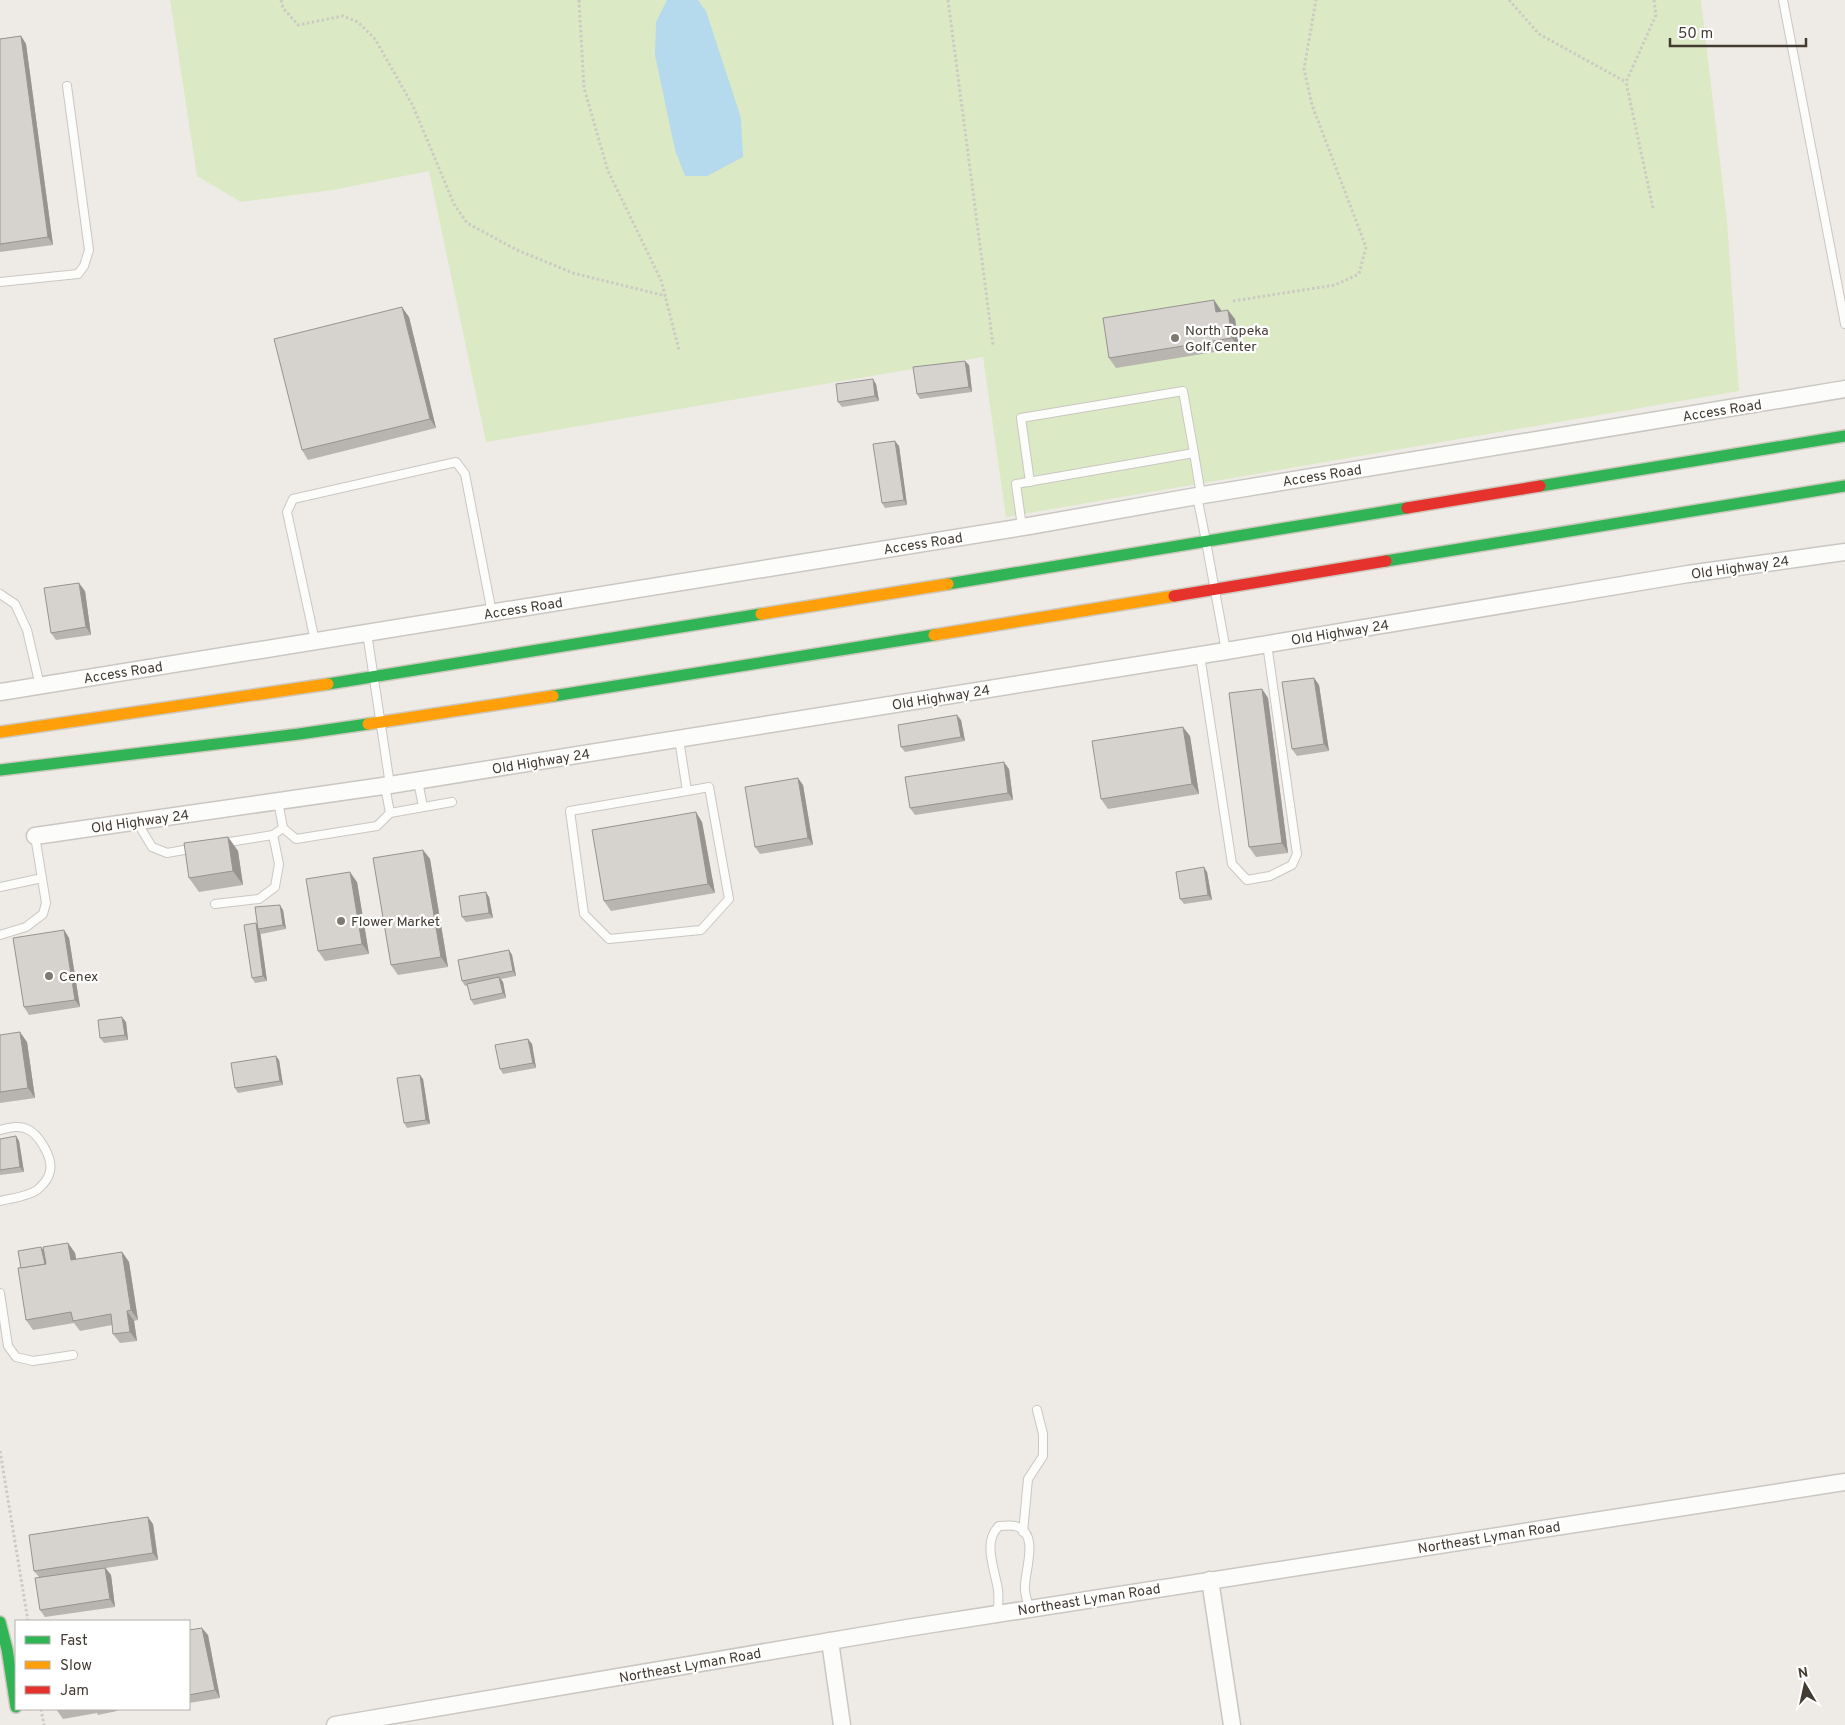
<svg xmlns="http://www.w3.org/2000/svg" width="1845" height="1725" viewBox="0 0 1845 1725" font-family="Overpass,sans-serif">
<rect width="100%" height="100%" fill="#eeebe6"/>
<path fill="#dce9c5" d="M170 0H1701L1727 221 1739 391 1006 517 983 357 486 442 429 171 333 190 241 202 197 176Z"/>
<path fill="#b5d9ed" d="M667 0H698L706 11 741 118 743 157 707 176H685L675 150 655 55 656 22Z"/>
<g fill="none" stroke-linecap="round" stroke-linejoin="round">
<g stroke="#cac7c2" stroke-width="10">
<g id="lane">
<path d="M1783 0 1845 324"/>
<path d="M0 282 78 274 84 266 89 250 67 86"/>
<path d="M1030 482 1021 418 1183 391 1194 453"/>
<path d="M1197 496 1205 536"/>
<path d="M1022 527 1016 484 1194 453 1201 495"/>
<path d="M1207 547 1226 651"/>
<path d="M0 594 15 604 27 630 40 686"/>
<path d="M367 633 390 785"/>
<path d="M315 641 287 512 293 499 456 462 465 474 492 613"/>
<path d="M1200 655 1232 864 1247 880 1270 876 1292 865 1297 854 1267 644"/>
<path d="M679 739 687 791 570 811 584 914 609 939 701 930 729 899 709 787 687 791"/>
<path d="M418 781 423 807"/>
<path d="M390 813 452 802"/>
<path d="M137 822 152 847 167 853 195 848"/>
<path d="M283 828 296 839 377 826 390 813 385 786"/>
<path d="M223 843 273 835 283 828 278 801"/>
<path d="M0 887 42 878"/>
<path d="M215 904 259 899 275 887 279 864 273 835"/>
<path d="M0 935 26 927 43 914 46 903 35 836"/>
<path d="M0 1130C9 1128 18 1125 27 1129 39 1134 53 1158 50 1171 49 1178 43 1185 37 1190 27 1197 12 1198 0 1201"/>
<path d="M0 1293 8 1346 16 1357 33 1361 73 1355"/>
<path d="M1023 1532 1028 1479 1043 1456V1434L1037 1410"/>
<path d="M998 1614C998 1606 999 1598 998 1590 995 1569 982 1542 999 1526 1004 1526 1010 1525 1015 1526 1040 1532 1025 1570 1025 1586 1024 1593 1028 1602 1029 1609"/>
</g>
</g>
<g stroke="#cac7c2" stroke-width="19">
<g id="street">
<path d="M0 692 1029 526 1197 496 1845 389"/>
<path d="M35 836 390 785 1226 651 1688 574 1845 552"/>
<path d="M1210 1580 1232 1725"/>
<path d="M830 1641 842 1725"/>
<path d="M335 1725 907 1628 1845 1482"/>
</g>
</g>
<g stroke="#cdc8bd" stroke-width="14">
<g id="fast">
<path d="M1540 486 1845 436"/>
<path d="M1386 561 1845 486"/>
<path d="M948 584 1407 508"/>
<path d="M328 684 761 614"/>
<path d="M553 696 934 635"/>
<path d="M0 770 299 734 368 724"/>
<path d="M0 1622 7 1649 16 1707"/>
</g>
</g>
<g stroke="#cdc8bd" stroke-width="14">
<g id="slow">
<path d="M761 614 948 584"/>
<path d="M934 635 1174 596"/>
<path d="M368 724 553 696"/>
<path d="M0 732 328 684"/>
</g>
</g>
<g stroke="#cdc8bd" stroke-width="14">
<g id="jam">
<path d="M1407 508 1540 486"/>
<path d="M1174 596 1386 561"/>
</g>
</g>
<g stroke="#cccac5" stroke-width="3" stroke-dasharray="2.5 2.5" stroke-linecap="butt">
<path d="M281 0 283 8 298 25 343 16 358 22 375 39 413 106 454 204 467 223 517 250 573 273 666 296"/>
<path d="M579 0 584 88 608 171 661 280 679 350"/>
<path d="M948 0 993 345"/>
<path d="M1509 0 1539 34 1626 82"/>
<path d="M1653 208 1626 82 1656 15 1654 0"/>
<path d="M1233 301 1335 285 1359 274 1366 247 1312 105 1304 69 1316 0"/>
<path d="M0 1451 28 1621"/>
<path d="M41 1709 44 1725"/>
</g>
<use href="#lane" stroke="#fcfcfb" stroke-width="8"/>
<use href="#street" stroke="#fcfcfb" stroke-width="16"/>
<use href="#fast" stroke="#30b455" stroke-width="11"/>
<use href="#slow" stroke="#ff9f0a" stroke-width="11"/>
<use href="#jam" stroke="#e5322d" stroke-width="11"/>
</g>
<g fill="#b8b5b0">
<path d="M21 36 26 44 53 245 0 252V39Z"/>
<path d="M1214 300 1221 311 1235 319 1239 348 1116 368 1109 358Z"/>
<path d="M409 317 436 428 308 460 302 450Z"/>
<path d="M969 365 972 392 920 399 917 394Z"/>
<path d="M876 384 879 401 842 407 838 402Z"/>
<path d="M899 446 907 505 885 508 882 503Z"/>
<path d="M85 591 91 635 56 640 51 633Z"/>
<path d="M1314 678 1319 685 1329 751 1297 756 1292 749Z"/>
<path d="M1262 689 1268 698 1288 853 1256 857 1249 847Z"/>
<path d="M961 720 965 741 905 752 901 747Z"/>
<path d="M1190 736 1199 794 1108 809 1101 799Z"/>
<path d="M1009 769 1013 800 915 815 910 808Z"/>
<path d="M803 785 813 845 760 854 755 847Z"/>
<path d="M702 822 715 893 611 911 604 901Z"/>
<path d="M228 837 238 851 243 885 199 892 189 878Z"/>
<path d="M423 850 430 859 448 967 398 975 391 965Z"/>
<path d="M1207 872 1212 900 1184 904 1180 899Z"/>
<path d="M357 882 369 954 325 961 318 951Z"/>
<path d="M489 897 493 918 466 922 462 917Z"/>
<path d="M283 910 286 929 261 934 260 931 267 981 255 983 252 978 256 923 258 926Z"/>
<path d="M64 930 69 938 80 1007 29 1015 24 1007Z"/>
<path d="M509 950 512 955 516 976 501 979 503 982 506 998 474 1005 471 1000 468 985 465 986 462 981Z"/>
<path d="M126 1022 128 1040 104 1043 100 1038Z"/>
<path d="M0 1035 27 1042 35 1098 0 1103Z"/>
<path d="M528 1039 532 1044 536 1068 503 1074 500 1069Z"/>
<path d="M279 1060 283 1085 238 1093 235 1088Z"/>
<path d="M423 1079 430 1124 407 1128 404 1123Z"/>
<path d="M16 1136 19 1141 24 1172 0 1175V1139Z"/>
<path d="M68 1243 75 1253 76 1259 122 1252 129 1262 138 1320 134 1321 137 1341 120 1343 113 1334 112 1325 80 1331 74 1323 33 1330 26 1320 21 1268 44 1250Z"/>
<path d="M153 1524 158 1560 106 1568 111 1575 115 1607 45 1617 40 1610 39 1577 34 1571Z"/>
<path d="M189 1630 208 1635 220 1698 189 1703Z"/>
<path d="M56 1709H116L117 1711 98 1715 97 1713 63 1719Z"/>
</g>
<g fill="#969390">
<path d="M21 36 26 44 53 245 48 237Z"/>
<path d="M1214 300 1221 310 1223 321 1216 312Z"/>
<path d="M402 307 409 317 436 428 430 419Z"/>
<path d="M1228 310 1235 319 1239 348 1232 338Z"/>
<path d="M965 361 969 365 972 392 969 387Z"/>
<path d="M873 379 876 384 879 401 875 396Z"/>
<path d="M895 441 899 446 907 505 904 500Z"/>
<path d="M79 583 85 591 91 635 86 627Z"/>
<path d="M1314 678 1319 685 1329 751 1324 744Z"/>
<path d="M1262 689 1268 698 1288 853 1282 843Z"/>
<path d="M957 715 961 720 965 741 961 737Z"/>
<path d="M1183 727 1190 736 1199 794 1192 784Z"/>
<path d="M1004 762 1009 769 1013 800 1008 793Z"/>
<path d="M798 778 803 785 813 845 808 838Z"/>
<path d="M696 812 702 822 715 893 708 884Z"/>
<path d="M228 837 238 851 243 885 233 871Z"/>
<path d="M423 850 430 859 448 967 441 957Z"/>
<path d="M1204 867 1207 872 1212 900 1208 895Z"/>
<path d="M350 872 357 882 369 954 362 944Z"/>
<path d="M486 892 489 897 493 918 489 913Z"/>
<path d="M280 905 283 910 286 929 283 925Z"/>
<path d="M256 923 259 929H258L260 931 267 981 263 976Z"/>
<path d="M64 930 69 938 80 1007 75 1000Z"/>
<path d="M509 950 512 955 516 976 513 971Z"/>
<path d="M499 977 503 982 506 998 503 993Z"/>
<path d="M122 1017 126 1022 128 1040 125 1035Z"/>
<path d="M20 1032 27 1042 35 1098 28 1088Z"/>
<path d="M528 1039 532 1044 536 1068 533 1063Z"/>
<path d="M276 1056 279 1060 283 1085 280 1081Z"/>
<path d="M420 1075 423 1079 430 1124 426 1120Z"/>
<path d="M16 1136 19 1141 24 1172 20 1167Z"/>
<path d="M68 1243 75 1253 78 1270 71 1260Z"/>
<path d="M41 1247 45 1252 48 1272 45 1267Z"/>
<path d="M122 1252 129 1262 138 1320 131 1310Z"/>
<path d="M127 1311 134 1321 137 1341 130 1332Z"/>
<path d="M148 1517 153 1524 158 1560 153 1553Z"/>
<path d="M105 1568 111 1575 115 1607 110 1599Z"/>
<path d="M202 1628 208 1635 220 1698 215 1690Z"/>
</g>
<g fill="#d6d2cd" stroke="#969390">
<path d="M21 36 48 237 0 244V39Z"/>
<path d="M1214 300 1216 312 1228 310 1232 338 1109 358 1103 318Z"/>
<path d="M402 307 430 419 302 450 274 339Z"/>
<path d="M965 361 969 387 917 394 913 367Z"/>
<path d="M873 379 875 396 838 402 836 384Z"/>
<path d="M895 441 904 500 882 503 873 444Z"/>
<path d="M79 583 86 627 51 633 44 588Z"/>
<path d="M1314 678 1324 744 1292 749 1282 682Z"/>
<path d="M1262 689 1282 843 1249 847 1229 693Z"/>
<path d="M957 715 961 737 901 747 898 725Z"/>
<path d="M1183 727 1192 784 1101 799 1092 741Z"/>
<path d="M1004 762 1008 793 910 808 905 777Z"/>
<path d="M798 778 808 838 755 847 745 787Z"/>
<path d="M696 812 708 884 604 901 592 830Z"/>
<path d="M228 837 233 871 189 878 184 843Z"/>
<path d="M423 850 441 957 391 965 373 858Z"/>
<path d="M1204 867 1208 895 1180 899 1176 872Z"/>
<path d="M350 872 362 944 318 951 306 879Z"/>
<path d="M486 892 489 913 462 917 459 896Z"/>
<path d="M280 905 283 925 258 929 255 907Z"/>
<path d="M256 923 263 976 252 978 244 925Z"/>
<path d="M64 930 75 1000 24 1007 13 938Z"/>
<path d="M509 950 513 971 462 981 458 960Z"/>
<path d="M499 977 503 993 471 1000 467 984Z"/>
<path d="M122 1017 125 1035 100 1038 98 1020Z"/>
<path d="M20 1032 28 1088 0 1092V1035Z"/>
<path d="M528 1039 533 1063 500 1069 495 1045Z"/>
<path d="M276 1056 280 1081 235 1088 231 1063Z"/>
<path d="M420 1075 426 1120 404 1123 397 1078Z"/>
<path d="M16 1136 20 1167 0 1170V1139Z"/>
<path d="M68 1243 71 1260 122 1252 131 1310 127 1311 130 1332 113 1334 111 1314 73 1321 71 1312 26 1320 18 1268 46 1264 43 1247Z"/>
<path d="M41 1247 45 1264 21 1268 18 1251Z"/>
<path d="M148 1517 153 1553 34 1571 29 1535Z"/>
<path d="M105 1568 110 1599 40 1610 35 1578Z"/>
<path d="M202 1628 215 1690 189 1695V1630Z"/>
</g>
<g fill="#7f7972" stroke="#fff" stroke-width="2">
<circle cx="1175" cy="338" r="5"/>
<circle cx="341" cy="921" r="5"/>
<circle cx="49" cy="976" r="5"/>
</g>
<g text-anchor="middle" stroke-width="4.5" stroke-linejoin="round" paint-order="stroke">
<g font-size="14" fill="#433c33" stroke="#fff" text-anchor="start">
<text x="1185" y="335">North Topeka<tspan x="1185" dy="16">Golf Center</tspan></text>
<text x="351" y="926">Flower Market</text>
<text x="59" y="981">Cenex</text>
</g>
<g font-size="14" fill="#433c33" stroke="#fff">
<text transform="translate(1722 410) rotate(-9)" y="5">Access Road</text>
<text transform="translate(1322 475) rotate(-9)" y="5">Access Road</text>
<text transform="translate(923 543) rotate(-9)" y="5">Access Road</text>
<text transform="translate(1740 567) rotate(-8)" y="5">Old Highway 24</text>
<text transform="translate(523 608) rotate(-9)" y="5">Access Road</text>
<text transform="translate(1340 632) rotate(-9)" y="5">Old Highway 24</text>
<text transform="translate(123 672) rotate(-9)" y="5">Access Road</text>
<text transform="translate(941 697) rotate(-9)" y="5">Old Highway 24</text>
<text transform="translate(541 761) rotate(-9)" y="5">Old Highway 24</text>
<text transform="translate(140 821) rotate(-8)" y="5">Old Highway 24</text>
<text transform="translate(1489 1537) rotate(-9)" y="5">Northeast Lyman Road</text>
<text transform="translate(1089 1599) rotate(-9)" y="5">Northeast Lyman Road</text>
<text transform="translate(690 1665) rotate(-10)" y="5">Northeast Lyman Road</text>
</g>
</g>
<rect x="15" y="1620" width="175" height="90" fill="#ffffff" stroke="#b4b1ad"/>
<rect x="25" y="1636" width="25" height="8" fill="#30b455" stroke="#b4b1ad"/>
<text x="60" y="1645" font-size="15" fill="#433c33">Fast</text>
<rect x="25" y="1661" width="25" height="8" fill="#ff9f0a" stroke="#b4b1ad"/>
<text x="60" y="1670" font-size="15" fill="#433c33">Slow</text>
<rect x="25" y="1686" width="25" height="8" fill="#e5322d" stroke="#b4b1ad"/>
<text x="60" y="1695" font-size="15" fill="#433c33">Jam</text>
<g transform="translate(1805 1685) rotate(351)" stroke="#ffffff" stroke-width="4" paint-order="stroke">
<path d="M0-4L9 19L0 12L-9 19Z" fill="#433c33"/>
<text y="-8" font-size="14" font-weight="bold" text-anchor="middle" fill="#433c33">N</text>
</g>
<path d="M1670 38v8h136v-8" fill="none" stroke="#433c33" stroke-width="2.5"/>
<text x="1678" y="38" font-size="15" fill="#433c33" stroke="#ffffff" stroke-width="4" paint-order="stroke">50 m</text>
</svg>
